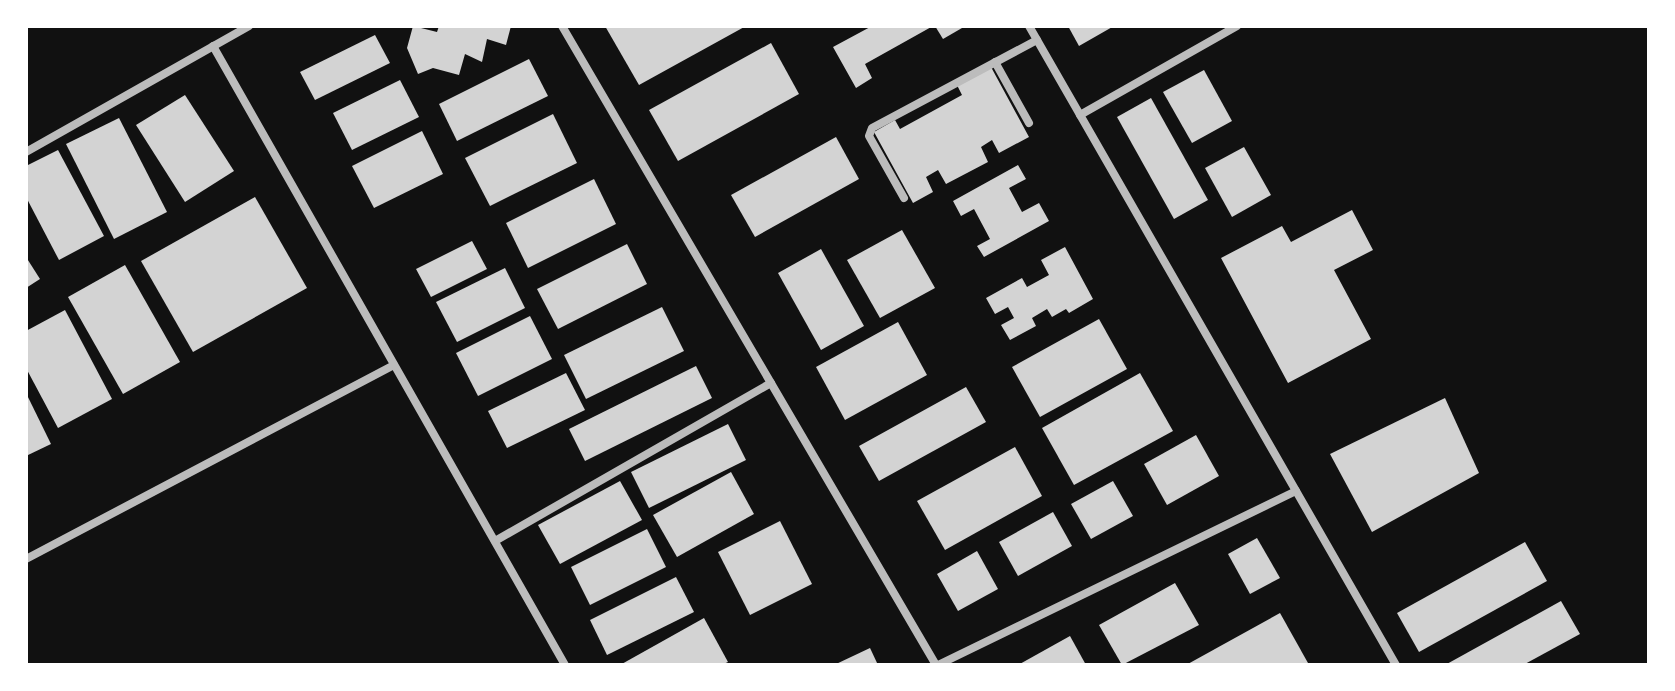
<svg xmlns="http://www.w3.org/2000/svg" width="1675" height="691" viewBox="0 0 1675 691" font-family="Cabin,sans-serif">
<rect width="100%" height="100%" fill="#111"/>
<g fill="#d3d3d3">
<path d="M413 26 437 32 439 26H511L506 45 487 39 482 62 465 54 459 75 433 68 418 74 407 48Z"/>
<path d="M605 26H746L639 85Z"/>
<path d="M872 26H933L865 64 872 78 856 88 833 47Z"/>
<path d="M935 26H961L962 28 943 39Z"/>
<path d="M1068 26H1114L1079 46Z"/>
<path d="M375 35 390 63 315 100 300 72Z"/>
<path d="M771 43 799 94 678 161 649 110Z"/>
<path d="M529 59 548 96 457 141 439 104Z"/>
<path d="M991 67 1029 137 999 153 992 140 981 147 988 162 946 184 938 170 926 177 933 192 913 203 874 132 895 120 900 129 962 95 957 85Z"/>
<path d="M1204 70 1232 121 1192 143 1163 92Z"/>
<path d="M400 80 419 117 352 150 333 113Z"/>
<path d="M185 95 234 171 185 202 136 125Z"/>
<path d="M1151 98 1208 200 1174 219 1117 117Z"/>
<path d="M553 114 577 163 490 206 465 158Z"/>
<path d="M119 118 167 212 114 239 66 144Z"/>
<path d="M422 131 443 174 374 208 352 166Z"/>
<path d="M836 137 859 179 755 237 731 195Z"/>
<path d="M1244 147 1271 195 1232 217 1205 168Z"/>
<path d="M58 150 104 236 59 260 26 197V166Z"/>
<path d="M1018 165 1026 179 1009 188 1022 212 1039 203 1049 221 984 257 977 246 990 239 974 209 961 216 953 201Z"/>
<path d="M594 179 616 224 528 268 506 223Z"/>
<path d="M255 197 307 288 193 352 141 261Z"/>
<path d="M1352 210 1373 250 1334 270 1371 339 1288 383 1221 258 1282 226 1291 242Z"/>
<path d="M902 230 935 288 880 318 847 260Z"/>
<path d="M472 241 487 269 431 297 416 269Z"/>
<path d="M627 244 647 284 558 329 537 289Z"/>
<path d="M1065 247 1093 299 1069 313 1066 309 1052 317 1047 309 1032 318 1036 326 1010 340 1001 325 1014 318 1008 307 995 314 986 298 1022 278 1027 287 1049 275 1041 260Z"/>
<path d="M821 249 864 326 821 350 778 273Z"/>
<path d="M26 257 40 279 26 288Z"/>
<path d="M125 265 180 362 123 394 68 297Z"/>
<path d="M505 268 525 308 457 342 436 302Z"/>
<path d="M662 307 684 351 586 399 564 355Z"/>
<path d="M65 310 112 399 58 428 26 368V331Z"/>
<path d="M530 316 552 359 478 396 456 353Z"/>
<path d="M1099 319 1127 369 1040 417 1012 367Z"/>
<path d="M898 322 927 375 845 420 816 367Z"/>
<path d="M696 366 712 398 585 461 569 429Z"/>
<path d="M566 373 585 410 507 448 488 411Z"/>
<path d="M1140 373 1173 431 1074 485 1042 428Z"/>
<path d="M966 387 986 422 879 481 859 446Z"/>
<path d="M26 393 51 444 26 456Z"/>
<path d="M1445 398 1479 473 1372 532 1330 454Z"/>
<path d="M728 424 746 460 649 508 631 472Z"/>
<path d="M1196 435 1219 476 1167 505 1144 464Z"/>
<path d="M1015 447 1042 496 945 550 917 501Z"/>
<path d="M731 472 754 514 677 557 653 515Z"/>
<path d="M620 481 642 520 560 564 538 525Z"/>
<path d="M1113 481 1133 516 1091 539 1071 504Z"/>
<path d="M1053 512 1072 546 1018 576 999 542Z"/>
<path d="M780 521 812 584 750 615 718 552Z"/>
<path d="M647 529 666 567 590 605 571 567Z"/>
<path d="M1257 538 1280 578 1250 594 1228 554Z"/>
<path d="M1525 542 1547 581 1419 652 1397 613Z"/>
<path d="M977 551 998 589 958 611 937 574Z"/>
<path d="M676 577 694 612 607 655 590 620Z"/>
<path d="M1175 583 1199 625 1122 665 1099 625Z"/>
<path d="M1561 601 1580 634 1523 665H1445Z"/>
<path d="M1280 613 1308 663 1186 665Z"/>
<path d="M704 618 728 662 721 665H620Z"/>
<path d="M1070 636 1086 665H1018Z"/>
<path d="M870 648 878 665H834Z"/>
</g>
<g fill="none" stroke-linecap="round" stroke-linejoin="round">
<g stroke="#bcbcbc" stroke-width="8">
<path d="M562 26 936 665"/>
<path d="M1029 26 1396 665"/>
<path d="M213 46 565 665"/>
<path d="M995 62 1029 123"/>
<path d="M1080 115 1237 26"/>
<path d="M26 152 249 26"/>
<path d="M904 198 869 136 872 128 1037 40"/>
<path d="M495 541 771 383"/>
<path d="M26 559 394 365"/>
<path d="M938 665 1296 491"/>
</g>
</g>
<rect width="1675" height="691" fill="none" stroke="#ffffff" stroke-width="56"/>
</svg>
